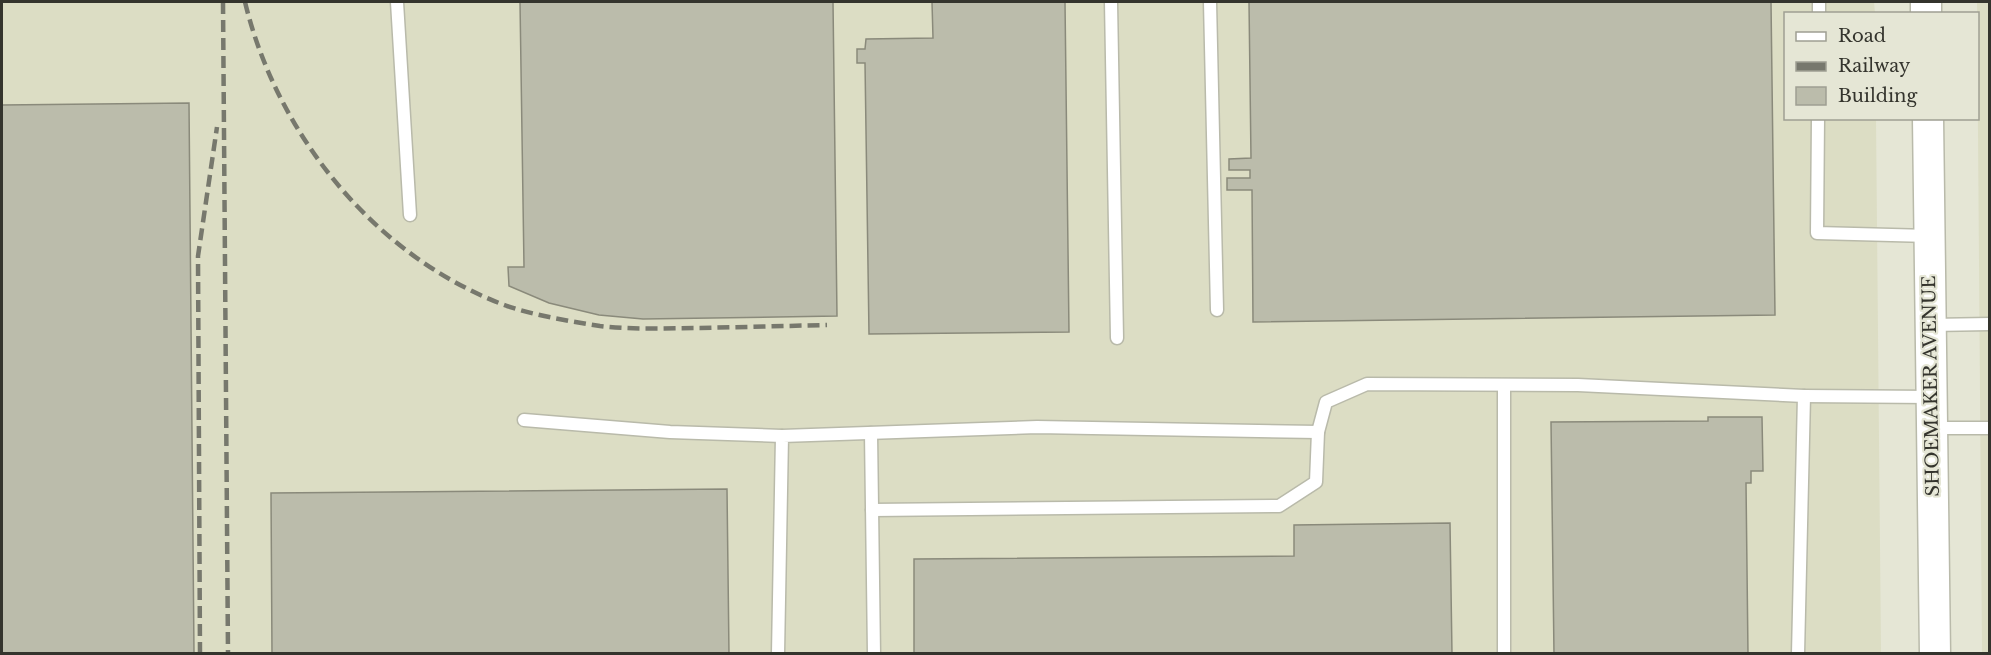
<svg xmlns="http://www.w3.org/2000/svg" width="1991" height="655" viewBox="0 0 1991 655" font-family="'Libre Baskerville',serif">
<rect width="100%" height="100%" fill="#e5e6d5"/>
<g fill="#dcddc4">
<path d="M2 2H1874L1875 13 1786 14V118L1876 119 1881 653H2Z"/>
<path d="M1977 2H1990L1989 654 1982 653Z"/>
</g>
<g fill="#bbbcab" stroke="#8a8a7b" stroke-width="1.5">
<path d="M520 2H833L837 316 643 319 599 315 549 303 509 286 508 267H524Z"/>
<path d="M932 2H1065L1069 332 869 334 865 63H857V49H865L866 39 933 38Z"/>
<path d="M1249 2H1771L1775 315 1253 322 1252 190H1227V178H1250V170H1229V159L1251 158Z"/>
<path d="M189 103 194 654H2V105Z"/>
<path d="M1708 417H1762L1763 471H1751V483H1746L1748 654H1554L1551 422 1708 421Z"/>
<path d="M727 489 729 654H272L271 493Z"/>
<path d="M1450 523 1452 654H914V559L1294 556V525Z"/>
</g>
<g fill="none" stroke-linecap="round" stroke-linejoin="round">
<g stroke="#b9baaa" stroke-width="15">
<g id="service">
<path d="M397 2 410 215"/>
<path d="M1111 2 1117 338"/>
<path d="M1210 2 1217 310"/>
<path d="M1819 14V2"/>
<path d="M1818 118 1817 233 1929 236"/>
<path d="M1931 325 1990 324"/>
<path d="M1504 386V654"/>
<path d="M1804 396 1932 397"/>
<path d="M524 420 670 432 782 436"/>
<path d="M1933 428H1990"/>
<path d="M871 433 874 654"/>
<path d="M872 510 1279 506 1316 482 1318 432"/>
<path d="M778 654 782 436 1037 427 1318 432 1326 402 1367 384 1578 385 1804 396 1798 654"/>
</g>
</g>
<g stroke="#b9baaa" stroke-width="33">
<g id="tertiary">
<path d="M1926 2V14"/>
<path d="M1928 118 1935 654"/>
</g>
</g>
<use href="#service" stroke="#fff" stroke-width="12"/>
<use href="#tertiary" stroke="#fff" stroke-width="30"/>
<g stroke="#77786d" stroke-width="4.5" stroke-dasharray="12 6" stroke-linecap="butt">
<path d="M223 2 228 654"/>
<path d="M245 2C277 135 376 258 507 306 537 316 569 321 600 326 633 330 667 328 700 328 742 327 785 326 827 325"/>
<path d="M200 654 198 256 217 127"/>
</g>
</g>
<g text-anchor="middle" stroke-width="4.5" stroke-linejoin="round" paint-order="stroke">
<g font-size="18" fill="#34342d" stroke="#e5e6d5">
<text transform="translate(1931 386) rotate(-91)" y="6">SHOEMAKER AVENUE</text>
</g>
</g>
<rect width="1991" height="655" fill="none" stroke="#34342d" stroke-width="6"/>
<rect x="1784" y="12" width="195" height="108" fill="#e5e6d5" stroke="#9e9f92" stroke-width="1.5"/>
<rect x="1796" y="32" width="30" height="9" fill="#ffffff" stroke="#9e9f92" stroke-width="1.5"/>
<text x="1838" y="42" font-size="18" fill="#34342d">Road</text>
<rect x="1796" y="62" width="30" height="9" fill="#77786d" stroke="#9e9f92" stroke-width="1.5"/>
<text x="1838" y="72" font-size="18" fill="#34342d">Railway</text>
<rect x="1796" y="87" width="30" height="18" fill="#bbbcab" stroke="#9e9f92" stroke-width="1.5"/>
<text x="1838" y="102" font-size="18" fill="#34342d">Building</text>
</svg>
